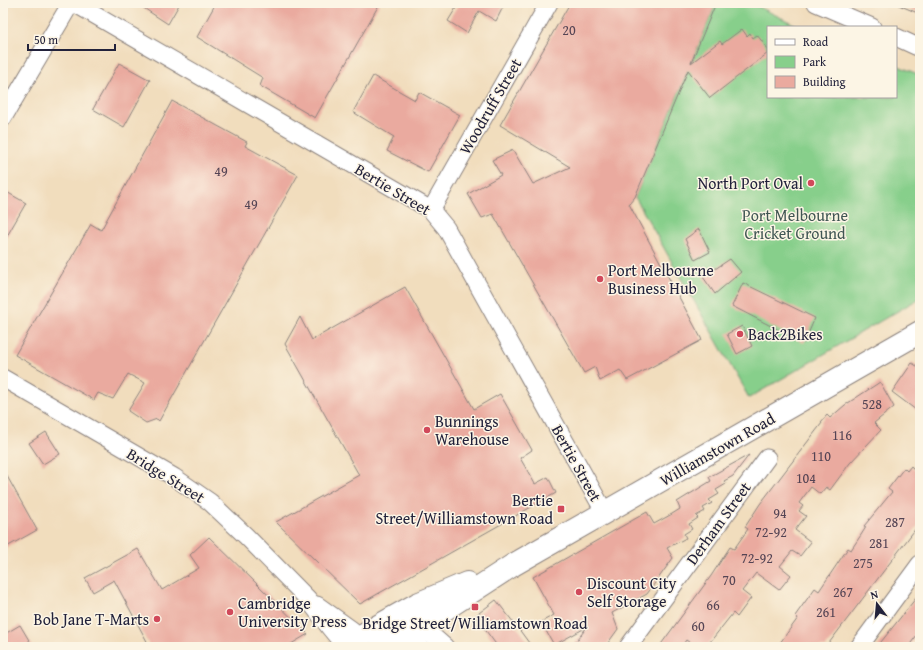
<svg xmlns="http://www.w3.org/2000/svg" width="923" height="650" viewBox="0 0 923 650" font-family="'Gentium Book Plus',serif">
<rect width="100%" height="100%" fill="#fcf5e5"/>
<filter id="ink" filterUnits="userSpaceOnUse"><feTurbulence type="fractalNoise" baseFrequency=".025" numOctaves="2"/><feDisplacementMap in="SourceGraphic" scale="8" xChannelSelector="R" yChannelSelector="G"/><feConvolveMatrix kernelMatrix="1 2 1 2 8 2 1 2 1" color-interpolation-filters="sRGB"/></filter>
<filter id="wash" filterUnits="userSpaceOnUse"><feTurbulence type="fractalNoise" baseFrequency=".012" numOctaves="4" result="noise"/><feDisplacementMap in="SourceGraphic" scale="16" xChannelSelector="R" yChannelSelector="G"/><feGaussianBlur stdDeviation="0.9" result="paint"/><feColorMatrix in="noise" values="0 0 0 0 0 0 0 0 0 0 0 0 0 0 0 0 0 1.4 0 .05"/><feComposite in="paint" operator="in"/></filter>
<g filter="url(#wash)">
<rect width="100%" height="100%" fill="#f1ddbd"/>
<path fill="#87cf8b" stroke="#547863" d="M716 3H751L800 27H768V97H896V65L920 75V298L749 398 635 197Z"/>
<g id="blocks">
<g fill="#eaaa9f">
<path d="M136 3H180L168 24Z"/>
<path d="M216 3H380L315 118 260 86 263 78 197 37Z"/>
<path d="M459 3H505L496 21 479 11 467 33 448 21Z"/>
<path d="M570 3H716L691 63 720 41 722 44 742 29 747 36 750 33 753 38 757 35 768 49V53L710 98 688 70 635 197 629 204 702 340 627 380 620 370 600 381 595 367 584 373 493 214 482 218 468 194 501 175 492 160 513 150 533 184 570 167 500 125Z"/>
<path d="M894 3H920V14Z"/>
<path d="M119 63 150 80 124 127 93 109Z"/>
<path d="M373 76 415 100 419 92 460 115 428 172 387 151 394 137 353 112Z"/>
<path d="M172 101 247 142 245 146 298 175 159 421 157 419 146 423 128 411 145 383 128 374 113 399 98 393 94 400 15 355 91 224 101 230Z"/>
<path d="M3 190 26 203 3 243Z"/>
<path d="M699 229 710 252 695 260 685 239Z"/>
<path d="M730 259 741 272 715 294 703 277Z"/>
<path d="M743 283 815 318 804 343 732 306Z"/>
<path d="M405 287 474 409 500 394 532 450 520 458 535 484 548 477 556 493 360 604 276 522 359 475 285 344 300 317 312 340Z"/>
<path d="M742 326 752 346 737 354 727 334Z"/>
<path d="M912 363 920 368V413L892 392Z"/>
<path d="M880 382 894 407 874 423 881 430 850 463 830 490 826 487 820 494 811 487 799 503 803 506 799 511 806 516 795 530 811 542 800 556 792 551 780 566 791 575 779 590 756 573 742 591 751 598 737 617 733 613 706 647H696L686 640 681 647H659L711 576 730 547 734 549 748 529 745 527 760 504 822 423 821 422 827 415 830 418 845 405Z"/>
<path d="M46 432 60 454 43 464 29 443Z"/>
<path d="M749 455 733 476 724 481 726 484 716 490 719 494 709 500 712 503 703 508 705 511 696 516 698 518 689 524 692 529 684 534 686 538 667 548 673 558 647 594 612 613 618 629 605 647H572L587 627 554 645 541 622 554 615 533 577 647 512 654 524 672 514 680 509 677 502 711 481 709 477Z"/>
<path d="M911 466 920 476V523L826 647H777L798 618 795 616 815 588 819 591 848 548 851 550 861 535 866 527 864 526 892 492 888 489 904 468 907 471Z"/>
<path d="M3 469 37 530 3 549Z"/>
<path d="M209 537 308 634 286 647H150L114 580 93 592 85 578 138 549 162 590 199 568 190 555Z"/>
<path d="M920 593V631L908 647H877Z"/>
<path d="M496 600 521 632 532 647H498L475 616Z"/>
<path d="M20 625 33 647H3V635Z"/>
</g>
</g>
</g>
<g filter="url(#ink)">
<use href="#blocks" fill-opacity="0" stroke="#8a807c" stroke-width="1"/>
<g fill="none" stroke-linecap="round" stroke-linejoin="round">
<g stroke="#8a807c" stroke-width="19">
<g id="minor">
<path d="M74 3 431 210 446 228 605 513"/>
<path d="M816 3 872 27"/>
<path d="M896 37 920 48"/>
<path d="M3 118 71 3"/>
<path d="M431 210 549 3"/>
<path d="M3 378 174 477 210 502 246 536 308 599 330 628 344 645"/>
<path d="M317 605 352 630 355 637"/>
<path d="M420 625 445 647"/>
<path d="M406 633 420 647"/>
<path d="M628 647 767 458"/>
<path d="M859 647 920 564"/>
</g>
</g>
<g stroke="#8a807c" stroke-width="24">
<g id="major">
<path d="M341 647 417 604 467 583"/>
<path d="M381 647 430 619 513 565 920 332"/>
</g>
</g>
<use href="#minor" stroke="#fff" stroke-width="17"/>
<use href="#major" stroke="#fff" stroke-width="22"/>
</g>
</g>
<g fill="#d1495b" stroke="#fcf5e5" stroke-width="1.5">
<circle cx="811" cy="183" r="4"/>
<circle cx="600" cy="279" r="4"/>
<circle cx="740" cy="334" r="4"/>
<circle cx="427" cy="430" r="4"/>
<rect x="557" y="505" width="8" height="8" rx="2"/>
<circle cx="579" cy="592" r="4"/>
<rect x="471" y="603" width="8" height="8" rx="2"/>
<circle cx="230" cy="612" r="4"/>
<circle cx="157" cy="619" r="4"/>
</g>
<g text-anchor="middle" stroke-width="3" stroke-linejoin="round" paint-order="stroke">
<g font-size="14" fill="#544454">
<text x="569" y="35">20</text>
<text x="221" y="176">49</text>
<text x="251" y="209">49</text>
<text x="872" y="409">528</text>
<text x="842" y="440">116</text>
<text x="821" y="461">110</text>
<text x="806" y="483">104</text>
<text x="780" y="518">94</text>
<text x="895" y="527">287</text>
<text x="771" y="537">72-92</text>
<text x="879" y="548">281</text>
<text x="757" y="563">72-92</text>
<text x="863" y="568">275</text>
<text x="729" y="585">70</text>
<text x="843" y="597">267</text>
<text x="713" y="610">66</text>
<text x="826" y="617">261</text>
<text x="698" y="631">60</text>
</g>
<g font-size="16" fill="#22223b" stroke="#fcf5e5">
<text transform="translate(490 106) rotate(-60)" y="6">Woodruff Street</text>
<text transform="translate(393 189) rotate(31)" y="6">Bertie Street</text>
<text transform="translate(717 449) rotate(-30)" y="6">Williamstown Road</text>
<text transform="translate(577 463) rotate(61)" y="6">Bertie Street</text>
<text transform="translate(166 475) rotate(32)" y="6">Bridge Street</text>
<text transform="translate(718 523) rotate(-54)" y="6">Derham Street</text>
</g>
<g font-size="16" fill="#22223b" stroke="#fcf5e5" text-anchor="start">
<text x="803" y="189" text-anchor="end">North Port Oval</text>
<text x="608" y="276">Port Melbourne<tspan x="608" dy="18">Business Hub</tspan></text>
<text x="748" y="340">Back2Bikes</text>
<text x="435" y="427">Bunnings<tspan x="435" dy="18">Warehouse</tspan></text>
<text x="553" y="506" text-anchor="end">Bertie<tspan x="553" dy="18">Street/Williamstown Road</tspan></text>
<text x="587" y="589">Discount City<tspan x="587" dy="18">Self Storage</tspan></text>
<text x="238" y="609">Cambridge<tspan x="238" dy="18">University Press</tspan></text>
<text x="149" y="625" text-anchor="end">Bob Jane T-Marts</text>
<text x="475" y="629" text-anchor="middle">Bridge Street/Williamstown Road</text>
</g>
<g font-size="16" fill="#405653" stroke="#fcf5e5">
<text x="795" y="221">Port Melbourne<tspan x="795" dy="18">Cricket Ground</tspan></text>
</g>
</g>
<rect width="923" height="650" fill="none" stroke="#fcf5e5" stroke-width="16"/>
<rect x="767" y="26" width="130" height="72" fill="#fcf5e5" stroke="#a5a1a1"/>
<rect x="775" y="39" width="20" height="6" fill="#ffffff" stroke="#a5a1a1"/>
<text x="803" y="46" font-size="12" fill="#22223b">Road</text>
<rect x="775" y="56" width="20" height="12" fill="#87cf8b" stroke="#a5a1a1"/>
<text x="803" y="66" font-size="12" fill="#22223b">Park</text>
<rect x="775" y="76" width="20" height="12" fill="#eaaa9f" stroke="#a5a1a1"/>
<text x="803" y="86" font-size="12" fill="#22223b">Building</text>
<g transform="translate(877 604) rotate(344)" stroke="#fcf5e5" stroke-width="3" paint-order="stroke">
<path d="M0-3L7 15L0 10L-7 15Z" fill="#22223b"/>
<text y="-6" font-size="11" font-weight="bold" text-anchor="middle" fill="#22223b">N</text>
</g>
<path d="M28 44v6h87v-6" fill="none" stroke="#22223b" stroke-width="2"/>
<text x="34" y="44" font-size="12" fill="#22223b" stroke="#fcf5e5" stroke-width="3" paint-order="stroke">50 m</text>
</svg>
